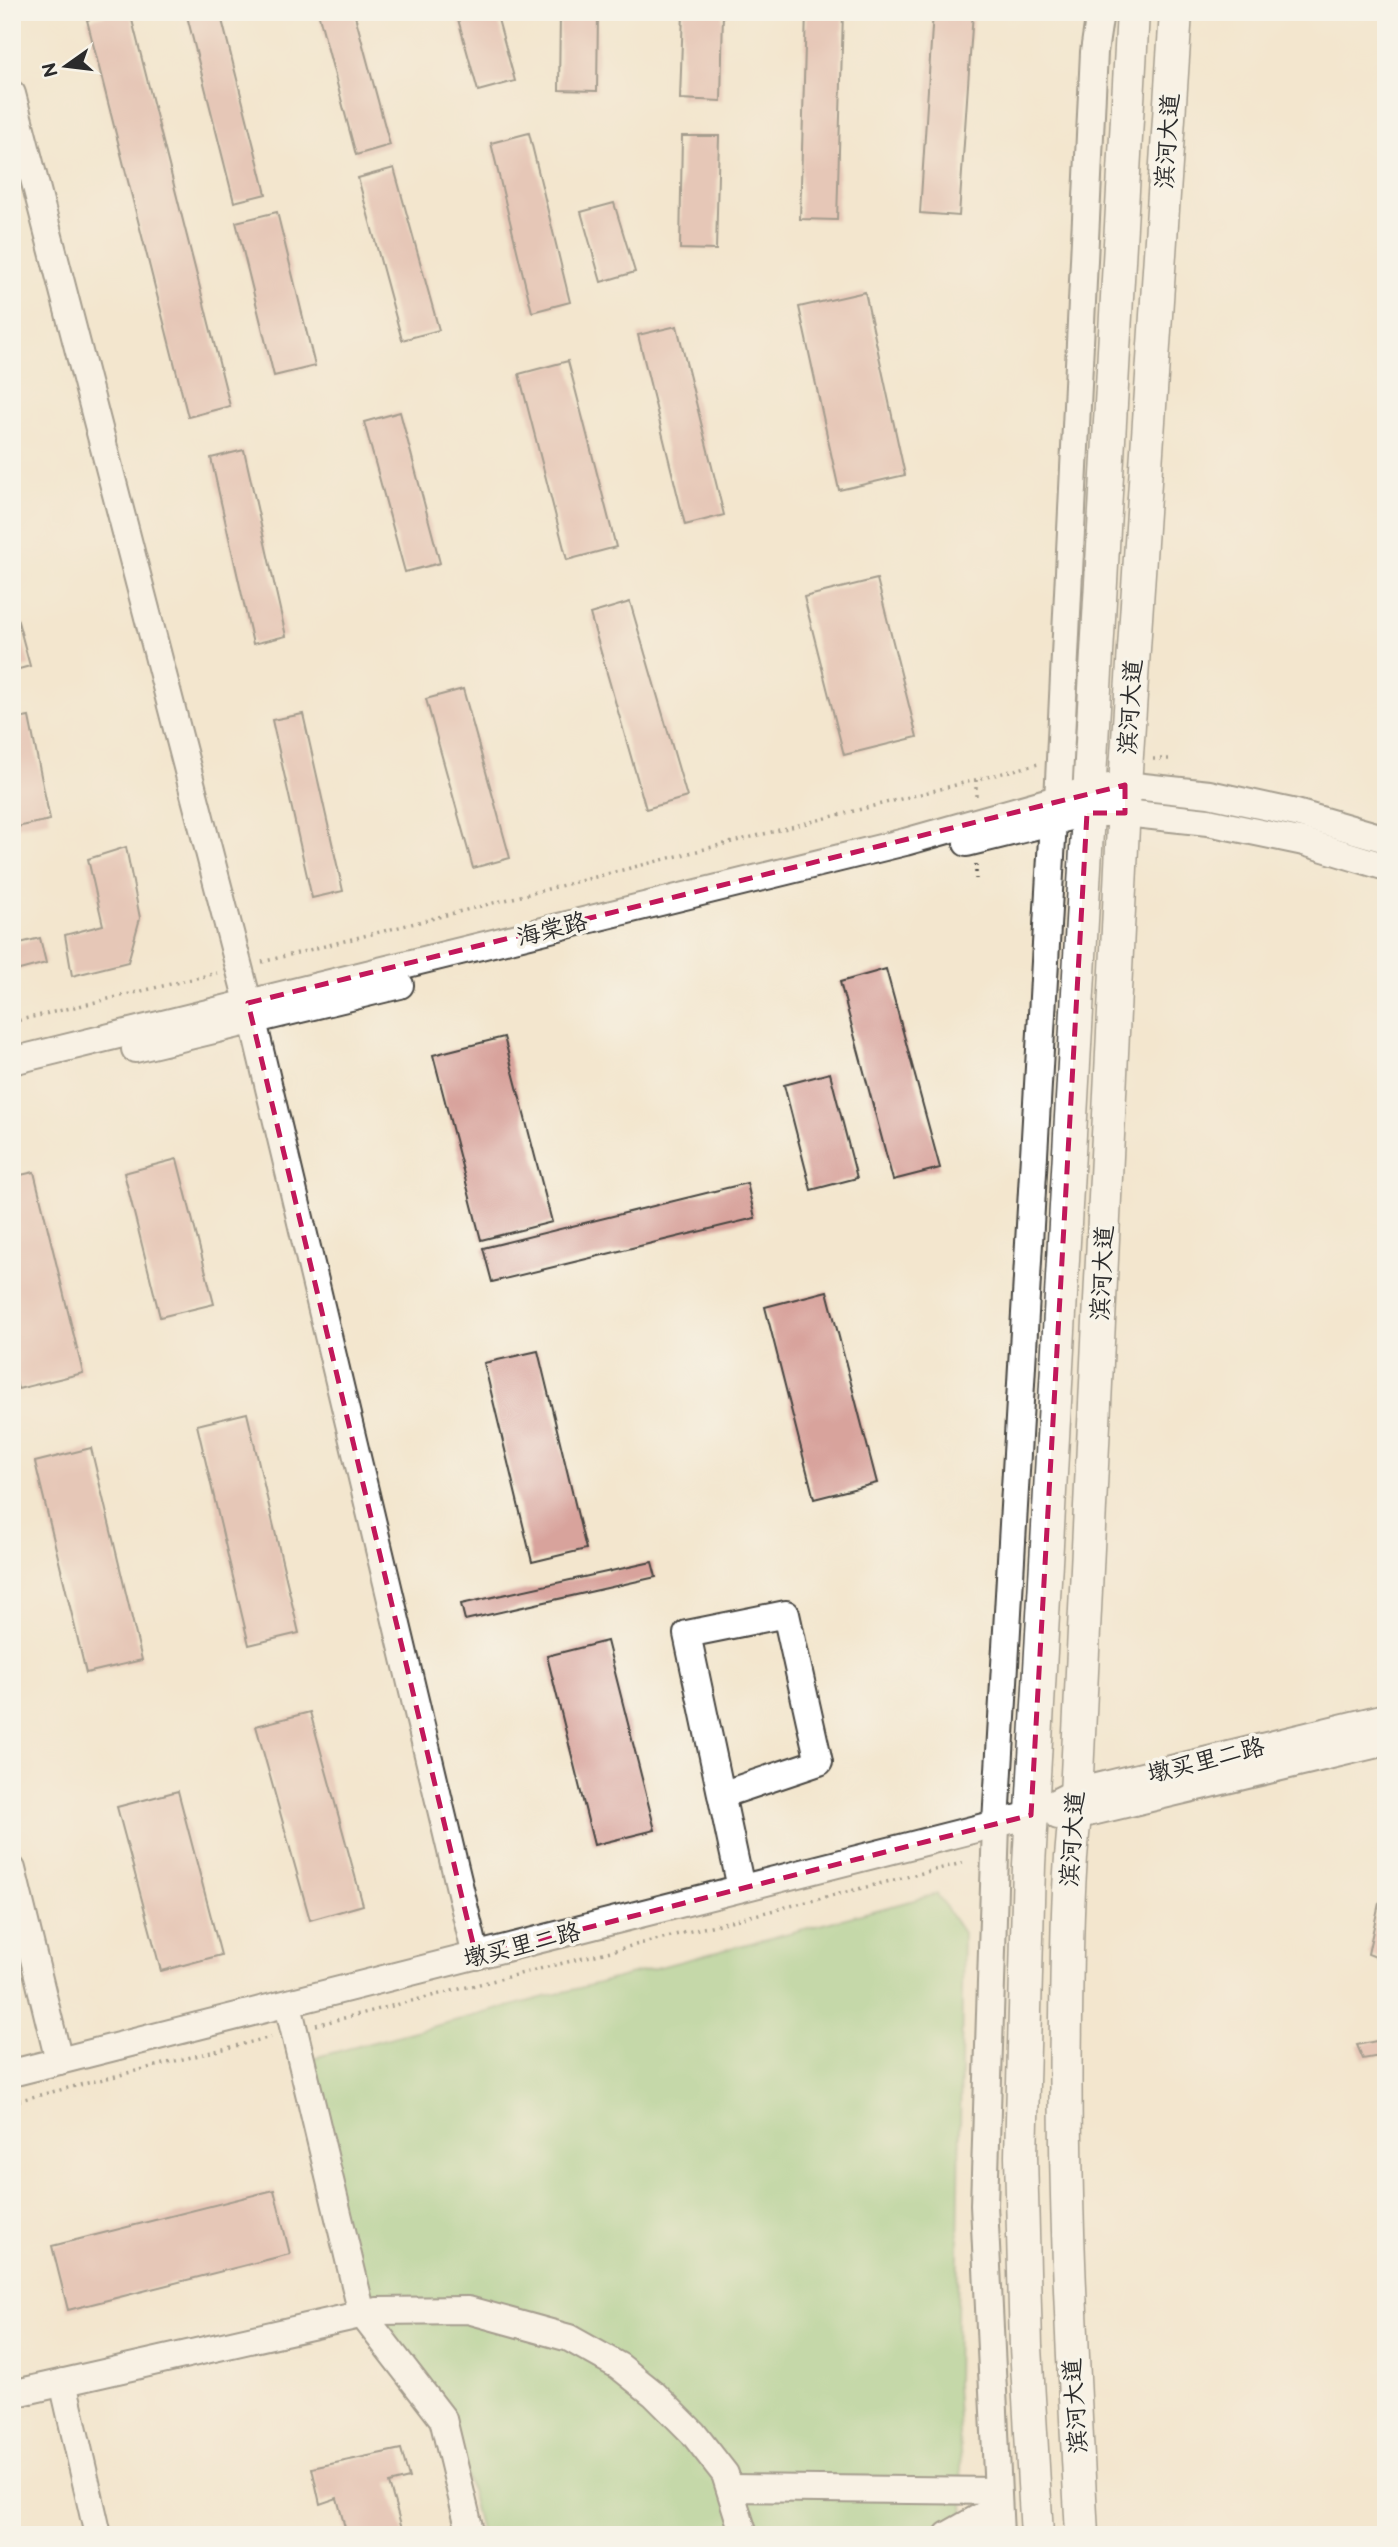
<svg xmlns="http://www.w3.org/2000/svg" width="1398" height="2547" viewBox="0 0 1398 2547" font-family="'Balsamiq Sans','LXGW WenKai TC',sans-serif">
<rect width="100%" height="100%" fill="#f7f3e8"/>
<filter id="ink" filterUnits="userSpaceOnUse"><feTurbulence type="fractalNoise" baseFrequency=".0143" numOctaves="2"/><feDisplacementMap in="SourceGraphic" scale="14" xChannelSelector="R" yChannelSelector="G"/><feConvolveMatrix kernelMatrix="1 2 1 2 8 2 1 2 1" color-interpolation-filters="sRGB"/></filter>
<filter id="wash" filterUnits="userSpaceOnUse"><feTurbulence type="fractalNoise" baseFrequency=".00686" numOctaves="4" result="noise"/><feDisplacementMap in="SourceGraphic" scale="28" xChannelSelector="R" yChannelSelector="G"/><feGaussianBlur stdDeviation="1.57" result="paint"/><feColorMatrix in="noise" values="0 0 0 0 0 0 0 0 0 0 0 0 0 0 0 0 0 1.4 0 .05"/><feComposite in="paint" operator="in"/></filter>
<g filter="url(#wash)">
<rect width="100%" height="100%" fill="#f3e6ce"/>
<path fill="#8ec87c" stroke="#5c7a54" stroke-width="2" d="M937 1894 963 1933 956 2384 965 2535H481L454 2426 357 2302 305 2060Z"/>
<g id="blocks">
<g fill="#d8a39c">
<path d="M116 12H130L230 406 188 417 87 20Z"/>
<path d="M186 12H220L266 194 234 202Z"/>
<path d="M318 12H354L390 145 356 155Z"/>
<path d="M456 12H496L515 81 478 91Z"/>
<path d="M560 12H598L597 91 559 90Z"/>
<path d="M683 12H723L721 101 680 99Z"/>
<path d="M806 12H843L837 220 800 219Z"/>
<path d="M933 12H973L959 216 920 213Z"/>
<path d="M529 133 570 302 532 312 491 143Z"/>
<path d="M682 136H719L716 250 680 249Z"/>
<path d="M394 168 439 330 402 340 358 178Z"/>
<path d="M614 203 635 272 601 282 581 212Z"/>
<path d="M277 212 315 366 274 376 236 222Z"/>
<path d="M865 292 905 475 839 490 799 307Z"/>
<path d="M677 326 724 515 685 525 638 335Z"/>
<path d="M568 361 616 547 567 560 519 374Z"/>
<path d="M400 412 440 563 405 572 364 422Z"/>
<path d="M244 450 286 636 253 644 211 458Z"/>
<path d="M877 579 917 737 844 755 804 597Z"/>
<path d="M12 599 30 666 12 671Z"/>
<path d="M630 602 687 797 646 809 590 614Z"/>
<path d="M463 689 510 858 473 868 426 699Z"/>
<path d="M303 714 343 891 312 898 272 720Z"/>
<path d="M29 717 50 820 12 828V720Z"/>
<path d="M126 847 140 918 128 962 72 976 65 935 103 925 88 859Z"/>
<path d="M40 938 46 963 12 972V945Z"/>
<path d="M886 969 940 1168 893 1180 840 982Z"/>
<path d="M504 1037 552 1222 481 1240 433 1055Z"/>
<path d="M830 1073 857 1178 811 1190 784 1085Z"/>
<path d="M177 1159 214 1304 160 1317 124 1173Z"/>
<path d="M34 1172 83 1373 18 1389 12 1365V1177Z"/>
<path d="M747 1183 755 1218 492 1282 483 1248Z"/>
<path d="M827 1291 877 1483 814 1499 765 1307Z"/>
<path d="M538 1351 586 1549 532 1562 484 1363Z"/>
<path d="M247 1413 299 1633 249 1645 197 1425Z"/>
<path d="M91 1448 142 1660 86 1673 35 1462Z"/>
<path d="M652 1562 656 1577 465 1620 461 1604Z"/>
<path d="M607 1641 655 1830 594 1845 547 1656Z"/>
<path d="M310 1712 363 1905 310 1920 256 1726Z"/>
<path d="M178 1791 221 1955 161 1971 117 1807Z"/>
<path d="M1386 1896V1961L1368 1954 1379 1903Z"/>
<path d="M1386 2039V2055L1363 2059 1357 2045Z"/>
<path d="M274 2190 290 2254 68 2310 52 2246Z"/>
<path d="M401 2449 409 2478 389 2483 404 2535H347L337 2498 320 2504 312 2468Z"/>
</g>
</g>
</g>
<g filter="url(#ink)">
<use href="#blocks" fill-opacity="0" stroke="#494743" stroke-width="2"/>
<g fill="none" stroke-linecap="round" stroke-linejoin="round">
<g stroke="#494743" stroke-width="30">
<g id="minor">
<path d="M12 94 253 1021 476 1956"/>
<path d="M967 843 1087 813H1125L1208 822 1304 842 1386 867"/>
<path d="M135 1049 400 985"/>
<path d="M12 1061 905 842 1089 790 1125 785 1209 794 1296 813 1386 839"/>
<path d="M721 1795 819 1762 786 1614 687 1634 741 1888"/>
<path d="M1058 1816H1075L1386 1742"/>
<path d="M12 1869 59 2061"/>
<path d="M288 2005 362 2314 443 2419 471 2535"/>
<path d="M12 2073 1031 1815 1076 1792 1386 1717"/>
<path d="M63 2382 98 2535"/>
<path d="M12 2394 377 2311 468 2310 569 2338 619 2366 654 2394 693 2433 725 2474 744 2535"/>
<path d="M730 2488 997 2491"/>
<path d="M948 2535 998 2507"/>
<path d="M1000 2535 984 2205 996 1823 1053 821 1058 801 1094 52 1100 12"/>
</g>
</g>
<g stroke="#494743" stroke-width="35">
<g id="major">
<path d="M1037 2535 1026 2347 1021 2156 1029 1865 1133 12"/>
<path d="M1082 2535C1073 2362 1063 2190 1066 2017 1067 1950 1067 1883 1075 1816L1125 785 1176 12"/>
</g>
</g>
<g stroke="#494743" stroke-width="3.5" stroke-dasharray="2 5" stroke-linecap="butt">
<path d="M1153 759H1172"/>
<path d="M976 780V800"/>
<path d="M976 864V879"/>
<path d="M262 962 1038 764"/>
<path d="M12 1022 217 973"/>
<path d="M316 2025 966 1862"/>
<path d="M12 2102 271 2037"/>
</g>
<use href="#minor" stroke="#fff" stroke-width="26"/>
<use href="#major" stroke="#fff" stroke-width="32"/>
</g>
</g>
<path d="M0 0H1398V2547H0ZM1125 785V813H1087L1031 1815 476 1956 248 1003Z" fill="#f3e6ce" fill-opacity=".55" fill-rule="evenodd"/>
<path fill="none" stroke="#c2185b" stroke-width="5" stroke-dasharray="14 9" stroke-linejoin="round" d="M1125 785V813H1087L1031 1815 476 1956 248 1003Z"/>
<g text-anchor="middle" stroke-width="7" stroke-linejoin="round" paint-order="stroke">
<g font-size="24" fill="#2b2b2b" stroke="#f7f3e8">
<text transform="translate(1167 141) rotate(-86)" y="8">滨河大道</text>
<text transform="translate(1130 707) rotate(-86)" y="8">滨河大道</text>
<text transform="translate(552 929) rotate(-14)" y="8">海棠路</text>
<text transform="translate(1102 1273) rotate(-87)" y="8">滨河大道</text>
<text transform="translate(1206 1760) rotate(-14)" y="8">墩买里二路</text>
<text transform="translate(1072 1839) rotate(-86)" y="8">滨河大道</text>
<text transform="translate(522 1945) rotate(-14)" y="8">墩买里二路</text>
<text transform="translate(1075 2406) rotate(-94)" y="8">滨河大道</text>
</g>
</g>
<rect width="1398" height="2547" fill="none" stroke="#f7f3e8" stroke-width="42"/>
<g transform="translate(66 66) rotate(256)" stroke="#f7f3e8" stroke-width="5" paint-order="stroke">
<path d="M0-5L12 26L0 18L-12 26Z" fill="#2b2b2b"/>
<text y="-10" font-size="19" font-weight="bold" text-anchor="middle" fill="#2b2b2b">N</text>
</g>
</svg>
